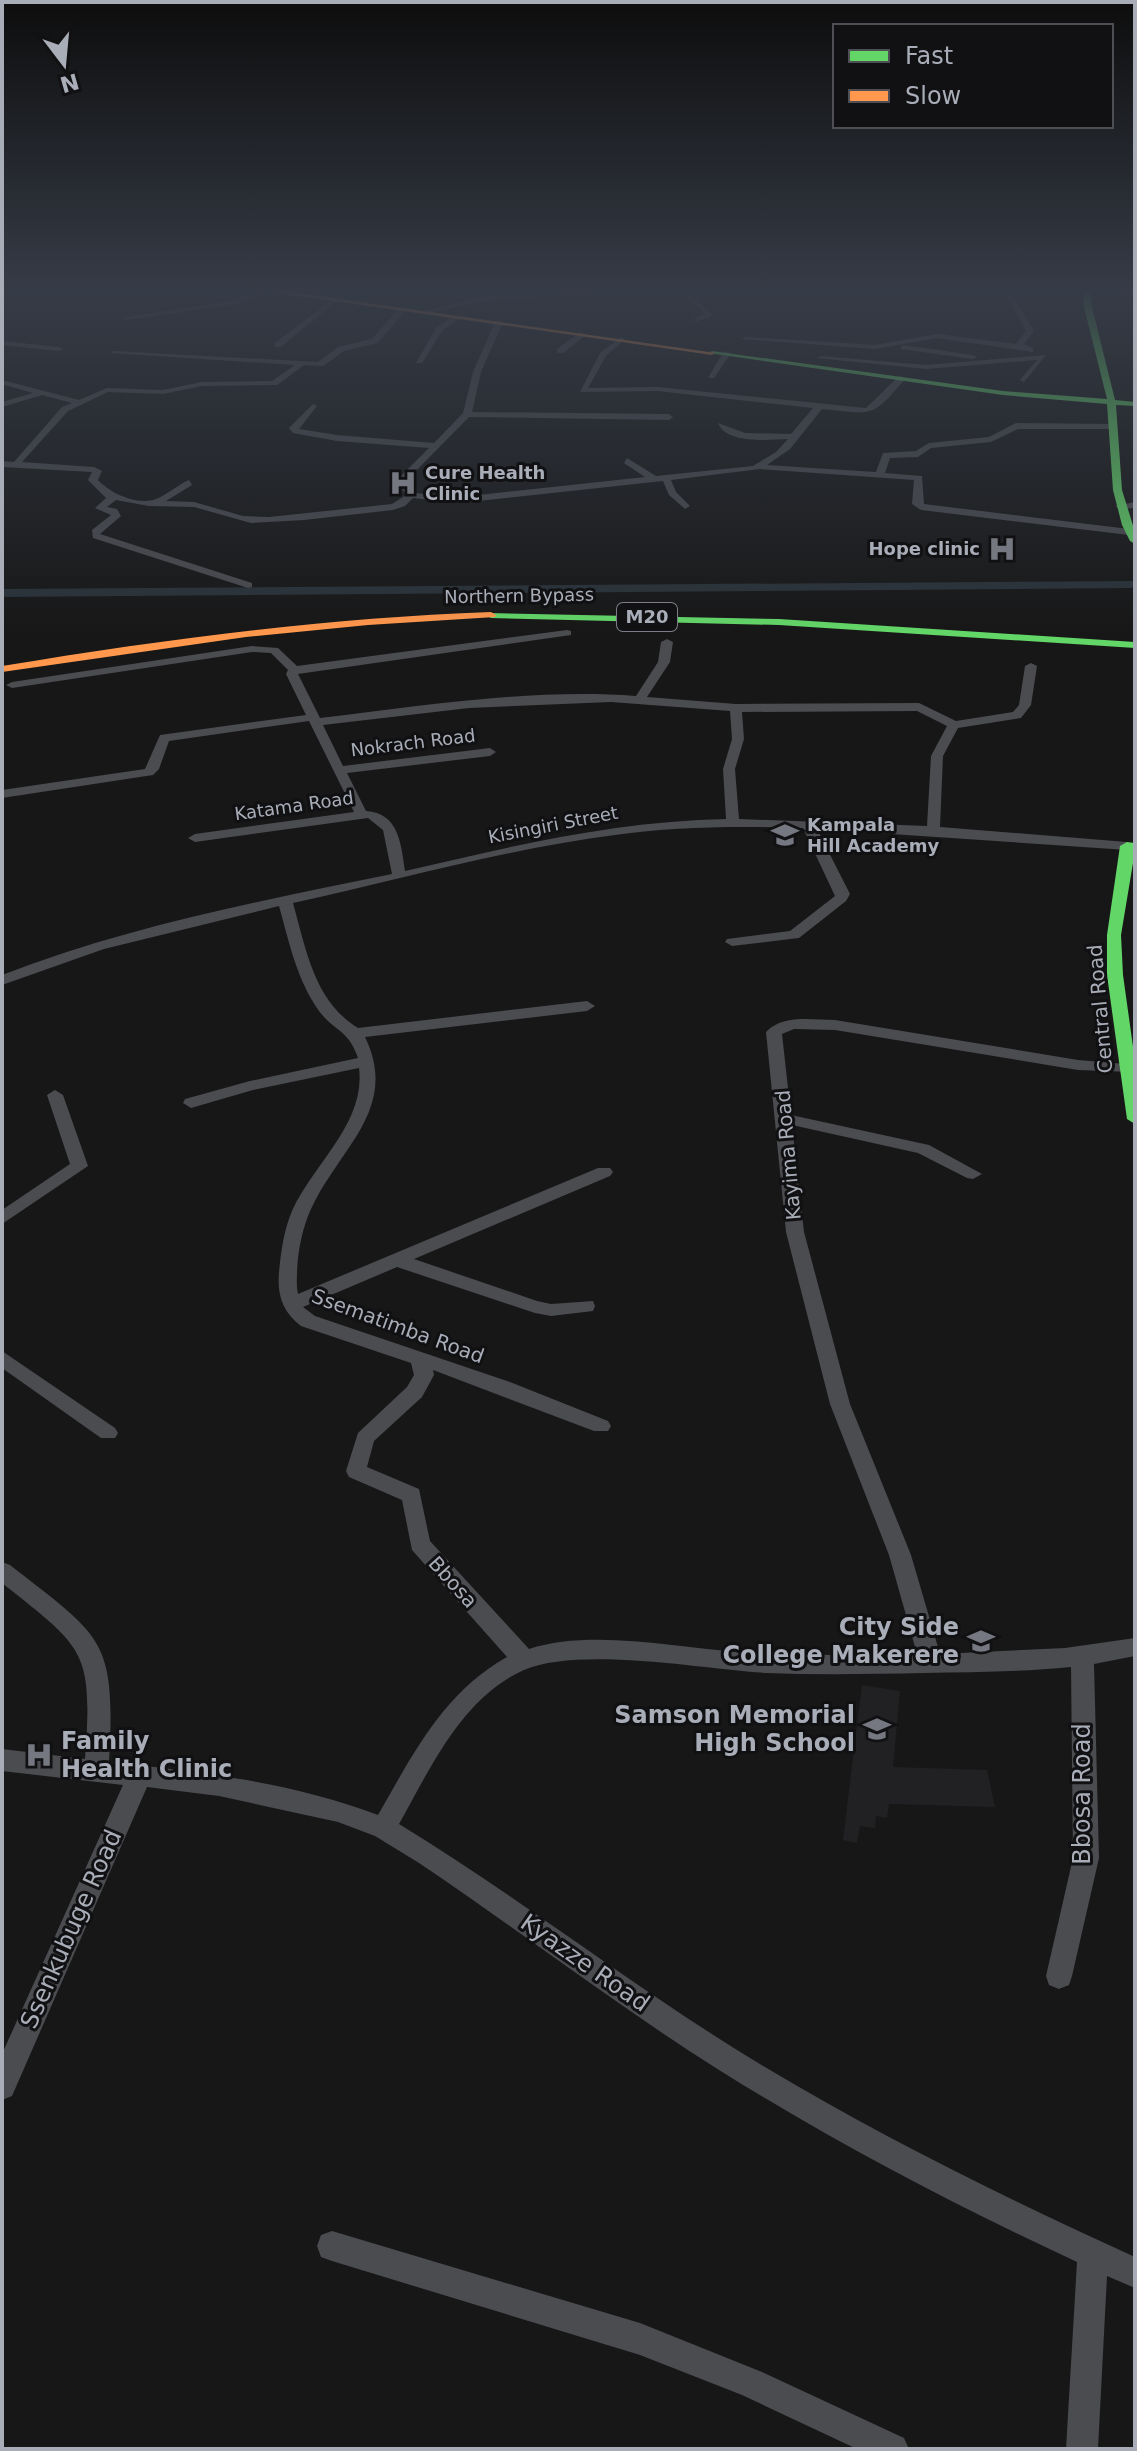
<svg xmlns="http://www.w3.org/2000/svg" width="1137" height="2451" viewBox="0 0 1137 2451" font-family="'DejaVu Sans',sans-serif">
<rect width="100%" height="100%" fill="#171717"/>
<path fill="#212123" d="M862 1685 900 1691 893 1767 987 1770 995 1807 889 1804 887 1818 876 1816 875 1828 860 1826 857 1843 843 1840Z"/>
<g fill="none" stroke-linecap="round" stroke-linejoin="round">
<path fill="#2a3239" fill-rule="evenodd" d="M1135 581V587L1130 588 2 597V589Z"/>
<g fill="#4b4c50" fill-rule="evenodd">
<path d="M2 289H11L2 293Z"/>
<path d="M268 289 272 291 231 305 125 320 121 318 230 301Z"/>
<path d="M606 289H650L487 300 425 314 421 312 487 296Z"/>
<path d="M678 289H684L713 316 695 322V318L705 314Z"/>
<path d="M1009 289H1016L1013 296 1034 331 1024 344 1033 348V352L937 338 875 349 741 339 745 337 875 345 937 334 1016 344 1026 331 1007 296Z"/>
<path d="M1116 289 1135 293V297L1117 290Z"/>
<path d="M332 299 338 300 281 347H275V343Z"/>
<path d="M400 307 407 309 378 343 344 351 323 366 304 365 277 385 202 386 163 394 108 392 68 411 22 462 94 467 102 471 98 480C110 493 137 506 156 499 167 495 177 485 189 480L192 485 166 501 194 502 243 516 269 517 392 504 406 495 398 483 400 477 429 448 337 441 293 433 289 428 313 404 317 406 299 429 337 435 434 443 463 413 473 372 495 322 499 320 503 322 481 372 472 412 669 414 673 417 669 420 469 417 409 478 408 483 414 493 460 497 645 477 624 463 627 458 656 476 753 466 776 452 788 439C768 440 726 444 718 423L745 433 791 434 813 408 657 391 580 392 600 353 621 337 625 339 606 356 588 388 657 387 866 408 899 376 906 378C871 419 874 414 822 409L790 449 767 465 876 472 883 453 916 451 929 443 989 437 1016 423 1114 424 1111 429H1018L991 442 931 448 918 457 890 458 885 473 922 476 924 504 1129 529 1134 532 1129 535 921 510 912 504 914 480 760 469 671 480 676 492 690 506 685 509 669 495 663 481 460 503 413 498 405 506 393 510 304 520 251 523 194 507 149 506 116 500 107 507 117 509 121 516 100 534 252 583V587L248 588 93 538 92 530 111 515 95 508 106 498 88 480 92 472 2 467V461L14 462 62 407 72 403 42 395 2 407V402L33 393 2 384V380L79 400 107 388 163 390 202 382 272 381 295 365 110 353 114 351 318 362 338 347 372 339Z"/>
<path d="M454 315 461 317 442 331 422 363H416L436 328Z"/>
<path d="M580 332 587 334 563 353H557V349Z"/>
<path d="M2 341 59 347 63 349 59 351 2 345Z"/>
<path d="M903 345 973 355 977 357 973 359 900 349Z"/>
<path d="M724 351 731 353 714 378H708Z"/>
<path d="M1046 355 1024 382 1020 380 1037 360 926 369 817 358 821 356 926 365Z"/>
<path d="M1135 502V508L1120 509 1115 506Z"/>
<path d="M567 630 571 631V635L298 674 320 718C423 706 532 688 636 696L658 662 661 642 667 639 673 642 670 662 647 697 736 704 919 703 956 721 1013 712 1019 705 1025 666 1031 663 1037 666 1031 705 1021 718 958 728 943 756 940 827 1127 842 1134 846 1127 850 817 829 850 894 846 901 799 938 732 946 725 942 727 939 790 931 835 896 803 828C741 826 677 826 615 835 506 849 399 880 293 903 306 949 314 1001 358 1028L587 1001 595 1006 587 1011 365 1037C400 1109 339 1148 311 1209 300 1233 296 1262 297 1288L298 1294 598 1168H610L613 1172 610 1176 414 1259 537 1301 551 1304 593 1301 595 1306 593 1311 551 1316 535 1313 397 1267 303 1307 315 1316 510 1382 608 1421 611 1426 608 1431H594L433 1370 434 1375 422 1397 374 1441 367 1467 419 1489 430 1541 529 1649C590 1629 674 1647 738 1652 797 1656 857 1655 917 1654L889 1555 830 1404 786 1232 766 1032C783 1014 812 1020 835 1020L1078 1060 1126 1064 1134 1069 1132 1072 1078 1070 835 1030 794 1029 782 1034 791 1115 929 1145 982 1174 973 1179 967 1178 918 1153 792 1125 804 1232 850 1404 911 1555 940 1654 1065 1648 1135 1638V1656L1094 1664 1099 1858 1072 1976 1069 1985 1059 1989 1049 1985 1046 1976 1073 1858 1071 1667C1022 1672 973 1672 924 1673 872 1674 819 1675 766 1673 703 1669 580 1646 524 1670 462 1697 430 1769 399 1824 515 1895 622 1978 737 2050 865 2129 999 2195 1135 2257V2288L1107 2276 1098 2449H1066L1077 2262C954 2205 834 2142 719 2070 616 2005 520 1931 419 1863L375 1836 338 1822 219 1796 147 1787 12 2096 2 2100V2054L123 1785 2 1771V1749L85 1759C93 1650 85 1649 2 1583V1562L10 1565C103 1638 116 1638 109 1762 200 1772 292 1782 378 1815 413 1754 444 1692 507 1657L412 1550 402 1500 349 1477 346 1471 358 1433 407 1387 414 1375 411 1363 301 1326C282 1312 277 1294 279 1272 281 1251 284 1230 292 1211 313 1164 366 1123 359 1068L253 1090 191 1108 183 1103 185 1099 250 1081 358 1058C348 1029 336 1033 319 1011 297 980 289 942 279 906L104 949 2 985V975C128 926 260 901 392 874L383 830 368 818 195 842 188 838 195 834 354 812 309 721 169 741 159 769 153 775 2 798V790L145 769 160 735 306 715 286 674 288 670 271 653 252 652 12 688 6 685 12 682 252 646 278 648 297 666ZM611 702 730 711 732 739 723 769 726 819C616 821 512 846 405 871 401 844 399 813 366 811L347 773 490 756 496 752 490 748 343 766 323 725 469 708ZM917 711 947 726 931 756 927 826 739 819 735 769 744 739 742 712Z"/>
<path d="M55 1090 63 1095 88 1166 2 1224V1210L70 1164 47 1095Z"/>
<path d="M2 1351 115 1428 118 1433 115 1438H101L2 1368Z"/>
<path d="M332 2231 640 2323 762 2372 904 2438 909 2449H857L742 2395 640 2355 332 2261 321 2257 317 2246 321 2235Z"/>
</g>
<g fill="#63d668" fill-rule="evenodd">
<path d="M1085 289H1091V303L1115 400 1135 402V406L1116 405 1122 490 1135 532V544L1130 541 1122 525 1113 490 1107 404 1003 395 708 353 712 351 1003 391 1107 399 1083 303Z"/>
<path d="M487 613 779 619 1135 642V648L779 625 491 618 486 615Z"/>
<path d="M1127 842 1135 843V851L1121 935 1123 975 1135 1061V1124L1127 1119 1107 975V935L1120 846Z"/>
</g>
<g fill="#ff974d" fill-rule="evenodd">
<path d="M250 289H269L716 353 712 355Z"/>
<path d="M491 612 496 615 495 617 368 625 246 637 2 672V666C164 639 326 618 491 612Z"/>
</g>
</g>
<linearGradient id="sky" x2="0" y2="1"><stop stop-color="#0d0d0d"/><stop offset="0.46" stop-color="#363c47"/><stop offset="1" stop-color="#363c47" stop-opacity="0"/></linearGradient>
<rect width="1137" height="632" fill="url(#sky)"/>
<defs>
<g id="hospital-bare" transform="scale(2.16)"><path d="M-5-5h3v3.5h4V-5h3V5h-3V1.5h-4V5h-3Z" fill="#757880" stroke="#111113" stroke-width="2.5" paint-order="stroke"/></g>
<g id="school-bare" transform="scale(2.16)"><path d="M0-5L7-2L0 1L-7-2ZM-4 1L0 2.5L4 1V4Q0 6-4 4Z" fill="#757880" stroke="#111113" stroke-width="2.5" paint-order="stroke"/></g>
<g id="university-bare" transform="scale(2.16)"><path d="M0-5L7-2L0 1L-7-2ZM-4 1L0 2.5L4 1V4Q0 6-4 4Z" fill="#757880" stroke="#111113" stroke-width="2.5" paint-order="stroke"/></g>
</defs>
<g fill-rule="evenodd">
<use href="#hospital-bare" x="403" y="483"/>
<use href="#hospital-bare" x="1002" y="549"/>
<use href="#school-bare" x="785" y="835"/>
<use href="#university-bare" x="981" y="1641"/>
<use href="#school-bare" x="877" y="1729"/>
<use href="#hospital-bare" x="39" y="1755"/>
</g>
<g text-anchor="middle" stroke-width="6" stroke-linejoin="round" paint-order="stroke">
<g font-size="18" font-weight="bold" fill="#a8adb8" stroke="#111113" text-anchor="start">
<text x="425" y="479">Cure Health<tspan x="425" dy="21">Clinic</tspan></text>
<text x="980" y="555" text-anchor="end">Hope clinic</text>
<text x="807" y="831">Kampala<tspan x="807" dy="21">Hill Academy</tspan></text>
</g>
<g font-size="18" fill="#a8adb8" stroke="#111113">
<text transform="translate(519 596) rotate(-1)" y="6">Northern Bypass</text>
<text transform="translate(413 743) rotate(-7)" y="6">Nokrach Road</text>
<text transform="translate(294 806) rotate(-8)" y="6">Katama Road</text>
<text transform="translate(553 825) rotate(-11)" y="6">Kisingiri Street</text>
</g>
<rect fill="#111113" stroke="#7b7e86" stroke-width="2" x="617" y="603" width="60" height="28" rx="6"/>
<g font-size="18" font-weight="bold" fill="#a8adb8">
<text x="647" y="623">M20</text>
</g>
<g font-size="20" fill="#a8adb8" stroke="#111113">
<text transform="translate(1100 1009) rotate(-95)" y="7">Central Road</text>
<text transform="translate(788 1155) rotate(-95)" y="7">Kayima Road</text>
<text transform="translate(398 1326) rotate(20)" y="7">Ssematimba Road</text>
<text transform="translate(453 1582) rotate(48)" y="7">Bbosa</text>
</g>
<g font-size="24" font-weight="bold" fill="#a8adb8" stroke="#111113" text-anchor="end">
<text x="959" y="1635">City Side<tspan x="959" dy="28">College Makerere</tspan></text>
<text x="855" y="1723">Samson Memorial<tspan x="855" dy="28">High School</tspan></text>
<text x="61" y="1749" text-anchor="start">Family<tspan x="61" dy="28">Health Clinic</tspan></text>
</g>
<g font-size="24" fill="#a8adb8" stroke="#111113">
<text transform="translate(1082 1794) rotate(-90)" y="8">Bbosa Road</text>
<text transform="translate(71 1929) rotate(-66)" y="8">Ssenkubuge Road</text>
<text transform="translate(585 1963) rotate(35)" y="8">Kyazze Road</text>
</g>
</g>
<rect width="1137" height="2451" fill="none" stroke="#a8adb8" stroke-width="8"/>
<rect x="833" y="24" width="280" height="104" fill="#111113" stroke="#4d4f55" stroke-width="2"/>
<rect x="849" y="50" width="40" height="12" fill="#63d668" stroke="#4d4f55" stroke-width="2"/>
<text x="905" y="64" font-size="24" fill="#a8adb8">Fast</text>
<rect x="849" y="90" width="40" height="12" fill="#ff974d" stroke="#4d4f55" stroke-width="2"/>
<text x="905" y="104" font-size="24" fill="#a8adb8">Slow</text>
<g transform="translate(64 64) rotate(164)" stroke="#111113" stroke-width="6" paint-order="stroke">
<path d="M0-6L14 30L0 20L-14 30Z" fill="#a8adb8"/>
<text y="-12" font-size="22" font-weight="bold" text-anchor="middle" fill="#a8adb8">N</text>
</g>
</svg>
